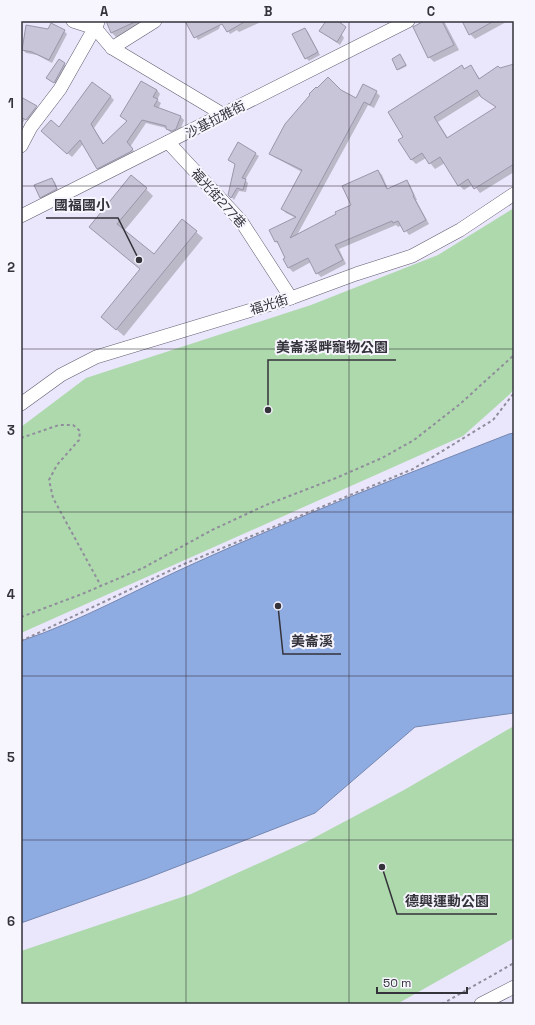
<svg xmlns="http://www.w3.org/2000/svg" width="535" height="1025" viewBox="0 0 535 1025" font-family="'Space Grotesk','Noto Sans TC',sans-serif">
<rect width="100%" height="100%" fill="#eae6fb"/>
<g fill="#add9ac">
<path d="M514 208V388L511 393 463 436 21 633V427L86 378 311 305 438 255Z"/>
<path d="M514 726V938L397 1004H21V951L191 894 308 841 404 790Z"/>
</g>
<path fill="#8face2" stroke="#7487b0" d="M514 433V713L415 727 315 813 145 879 21 923V641C81 621 137 589 195 563 299 516 404 475 509 434Z"/>
<g fill="#0003" fill-rule="evenodd">
<path d="M107 21H152L117 38 112 33Z"/>
<path d="M186 21H221L219 29 198 40Z"/>
<path d="M222 21H263L239 32 237 30 230 34Z"/>
<path d="M327 21H333L344 38 340 45 320 31Z"/>
<path d="M427 21H444L459 50 434 62 429 57Z"/>
<path d="M463 21H508L475 39 470 34Z"/>
<path d="M305 29 308 32 320 55 309 61 306 58Z"/>
<path d="M49 30 64 31 67 34 52 63 37 55 26 53 23 50Z"/>
<path d="M400 56 407 66 399 70 398 69Z"/>
<path d="M59 60 68 67 58 85 51 81Z"/>
<path d="M514 66V172L480 193 473 184 464 190 459 185 445 163 435 169 426 158 416 164 411 159 405 137 465 70 471 67 481 80 500 69ZM481 95 497 108 448 138 438 122Z"/>
<path d="M157 90 160 94 157 100 161 103 158 109 180 116 184 120 179 133 177 134 170 132 166 128 146 123 130 147 136 153 101 172 98 168 83 144 72 157 46 134 59 129 110 96 114 100 94 128 104 144 127 121 122 116Z"/>
<path d="M340 91 356 100 376 92 380 96 374 108 368 105 297 235 337 214 352 205 378 171 382 175 388 189 406 181 410 185 417 200H416L429 224 409 235 402 225 398 227 396 225 339 249 346 264 321 277 317 273 311 262 293 272 289 268 281 246 276 242 271 231 296 218 286 213 282 209 302 172 274 157 270 153Z"/>
<path d="M21 98 40 110 30 122 25 119 22 124 21 123Z"/>
<path d="M238 144 259 156 245 180 248 183 246 192 239 191 234 200 229 194 236 165 229 159Z"/>
<path d="M51 179 55 182 59 193 44 200 40 197Z"/>
<path d="M146 189 153 196 124 231 154 255 182 220 203 238 124 336 102 317 141 269 90 227Z"/>
</g>
<g fill="#c9c5d9" stroke="#9b96aa" fill-rule="evenodd">
<path d="M106 21H137L111 33Z"/>
<path d="M185 21H246L227 32 222 24 194 38Z"/>
<path d="M326 21H338L346 27 337 42 319 31Z"/>
<path d="M424 21H442L454 45 428 58 413 27Z"/>
<path d="M462 21H494L469 35Z"/>
<path d="M51 23 65 30 49 60 32 52 22 50 26 25 48 29Z"/>
<path d="M305 28 318 52 305 59 292 34Z"/>
<path d="M400 54 406 65 397 70 392 59Z"/>
<path d="M59 59 65 63 54 83 46 78Z"/>
<path d="M514 64V164L474 189 468 179 458 186 440 157 429 164 422 153 411 160 398 140 403 137 388 112 462 65 464 69 471 65 479 79 498 66 500 68ZM477 90 481 97 496 107 447 138 434 117Z"/>
<path d="M328 77 341 90 356 98 363 84 377 91 370 105 364 102 290 238 336 214 335 212 351 205 342 186 378 170 387 189 407 180 414 196H413L426 220 404 232 398 221 393 223 392 221 335 245 343 260 316 274 308 258 288 268 283 259 285 258 277 241 275 242 269 230 296 217 281 209 302 170 269 154 285 124 310 95 309 94 316 87 317 88Z"/>
<path d="M141 81 157 90 153 97 158 99 154 106 181 116 176 129 172 131 166 129V126L142 120 127 142 133 149 130 152 97 169 80 140 67 154 41 131 51 120 59 127 92 82 111 96 91 124 103 144 127 121 120 116Z"/>
<path d="M21 97 37 106 26 120 21 117Z"/>
<path d="M238 142 256 153 242 178 246 179 243 190 237 188 231 198 228 195 235 164 228 160Z"/>
<path d="M131 175 147 188 117 224 154 254 182 219 197 231 116 330 101 317 140 269 89 227Z"/>
<path d="M52 178 57 189 40 198 34 185Z"/>
</g>
<g fill="none" stroke-linecap="round" stroke-linejoin="round">
<g stroke="#615d6f" stroke-width="14">
<g id="minor">
<path d="M73 21 95 28 112 48 224 115"/>
<path d="M112 48 155 21"/>
<path d="M168 142 241 221 291 298"/>
<path d="M21 146 31 127 60 89 98 22"/>
<path d="M21 216 408 21"/>
<path d="M21 404 61 375 96 357 291 298 356 274 412 256 460 230 514 194"/>
<path d="M481 1004 514 987"/>
</g>
</g>
<g stroke="#908d9c" stroke-width="2" stroke-dasharray="3 3" stroke-linecap="butt">
<path d="M21 438 59 425H73L80 431 79 440 57 465 49 480 53 498 101 586"/>
<path d="M21 617 82 594 143 568 212 530 266 505 336 478 382 458 414 440 460 404 514 355"/>
<path d="M21 641 184 564 413 469 493 420 514 393"/>
<path d="M442 1004 514 963"/>
</g>
<use href="#minor" stroke="#fff" stroke-width="13"/>
</g>
<path fill="none" stroke="#34323a" stroke-width="1" stroke-opacity="0.55" d="M186 21V1004M349 21V1004M21 186H514M21 349H514M21 512H514M21 676H514M21 840H514"/>
<g text-anchor="middle" stroke-width="4" stroke-linejoin="round" paint-order="stroke">
<g font-size="13" fill="#34323a" stroke="#f7f5fe">
<text transform="translate(215 119) rotate(-27)" y="5">沙基拉雅街</text>
<text transform="translate(219 198) rotate(48)" y="5">福光街277巷</text>
<text transform="translate(269 304) rotate(-17)" y="5">福光街</text>
</g>
</g>
<path fill="none" stroke="#34323a" stroke-width="1.5" d="M139 260L118 218H46M268 410L268 360H396M278 606L283 654H341M382 867L397 914H497"/>
<g fill="#34323a" stroke="#f7f5fe" stroke-width="1.5">
<circle cx="139" cy="260" r="4"/>
<circle cx="268" cy="410" r="4"/>
<circle cx="278" cy="606" r="4"/>
<circle cx="382" cy="867" r="4"/>
</g>
<g font-size="14" text-anchor="middle" font-weight="bold" fill="#34323a" stroke="#f7f5fe" stroke-width="4" stroke-linejoin="round" paint-order="stroke">
<text x="82" y="210">國福國小</text>
<text x="332" y="352">美崙溪畔寵物公園</text>
<text x="312" y="646">美崙溪</text>
<text x="447" y="906">德興運動公園</text>
</g>
<rect width="535" height="1025" fill="none" stroke="#f7f5fe" stroke-width="44"/>
<path d="M377 987v6h90v-6" fill="none" stroke="#34323a" stroke-width="2"/>
<text x="383" y="987" font-size="12" fill="#34323a" stroke="#f7f5fe" stroke-width="3" paint-order="stroke">50 m</text>
<rect x="22" y="22" width="491" height="981" fill="none" stroke="#34323a" stroke-width="1.5"/>
<g font-size="13" text-anchor="middle" font-weight="bold" fill="#34323a">
<text x="104" y="16">A</text>
<text x="268" y="16">B</text>
<text x="431" y="16">C</text>
<text x="11" y="108">1</text>
<text x="11" y="272">2</text>
<text x="11" y="435">3</text>
<text x="11" y="599">4</text>
<text x="11" y="762">5</text>
<text x="11" y="926">6</text>
</g>
</svg>
